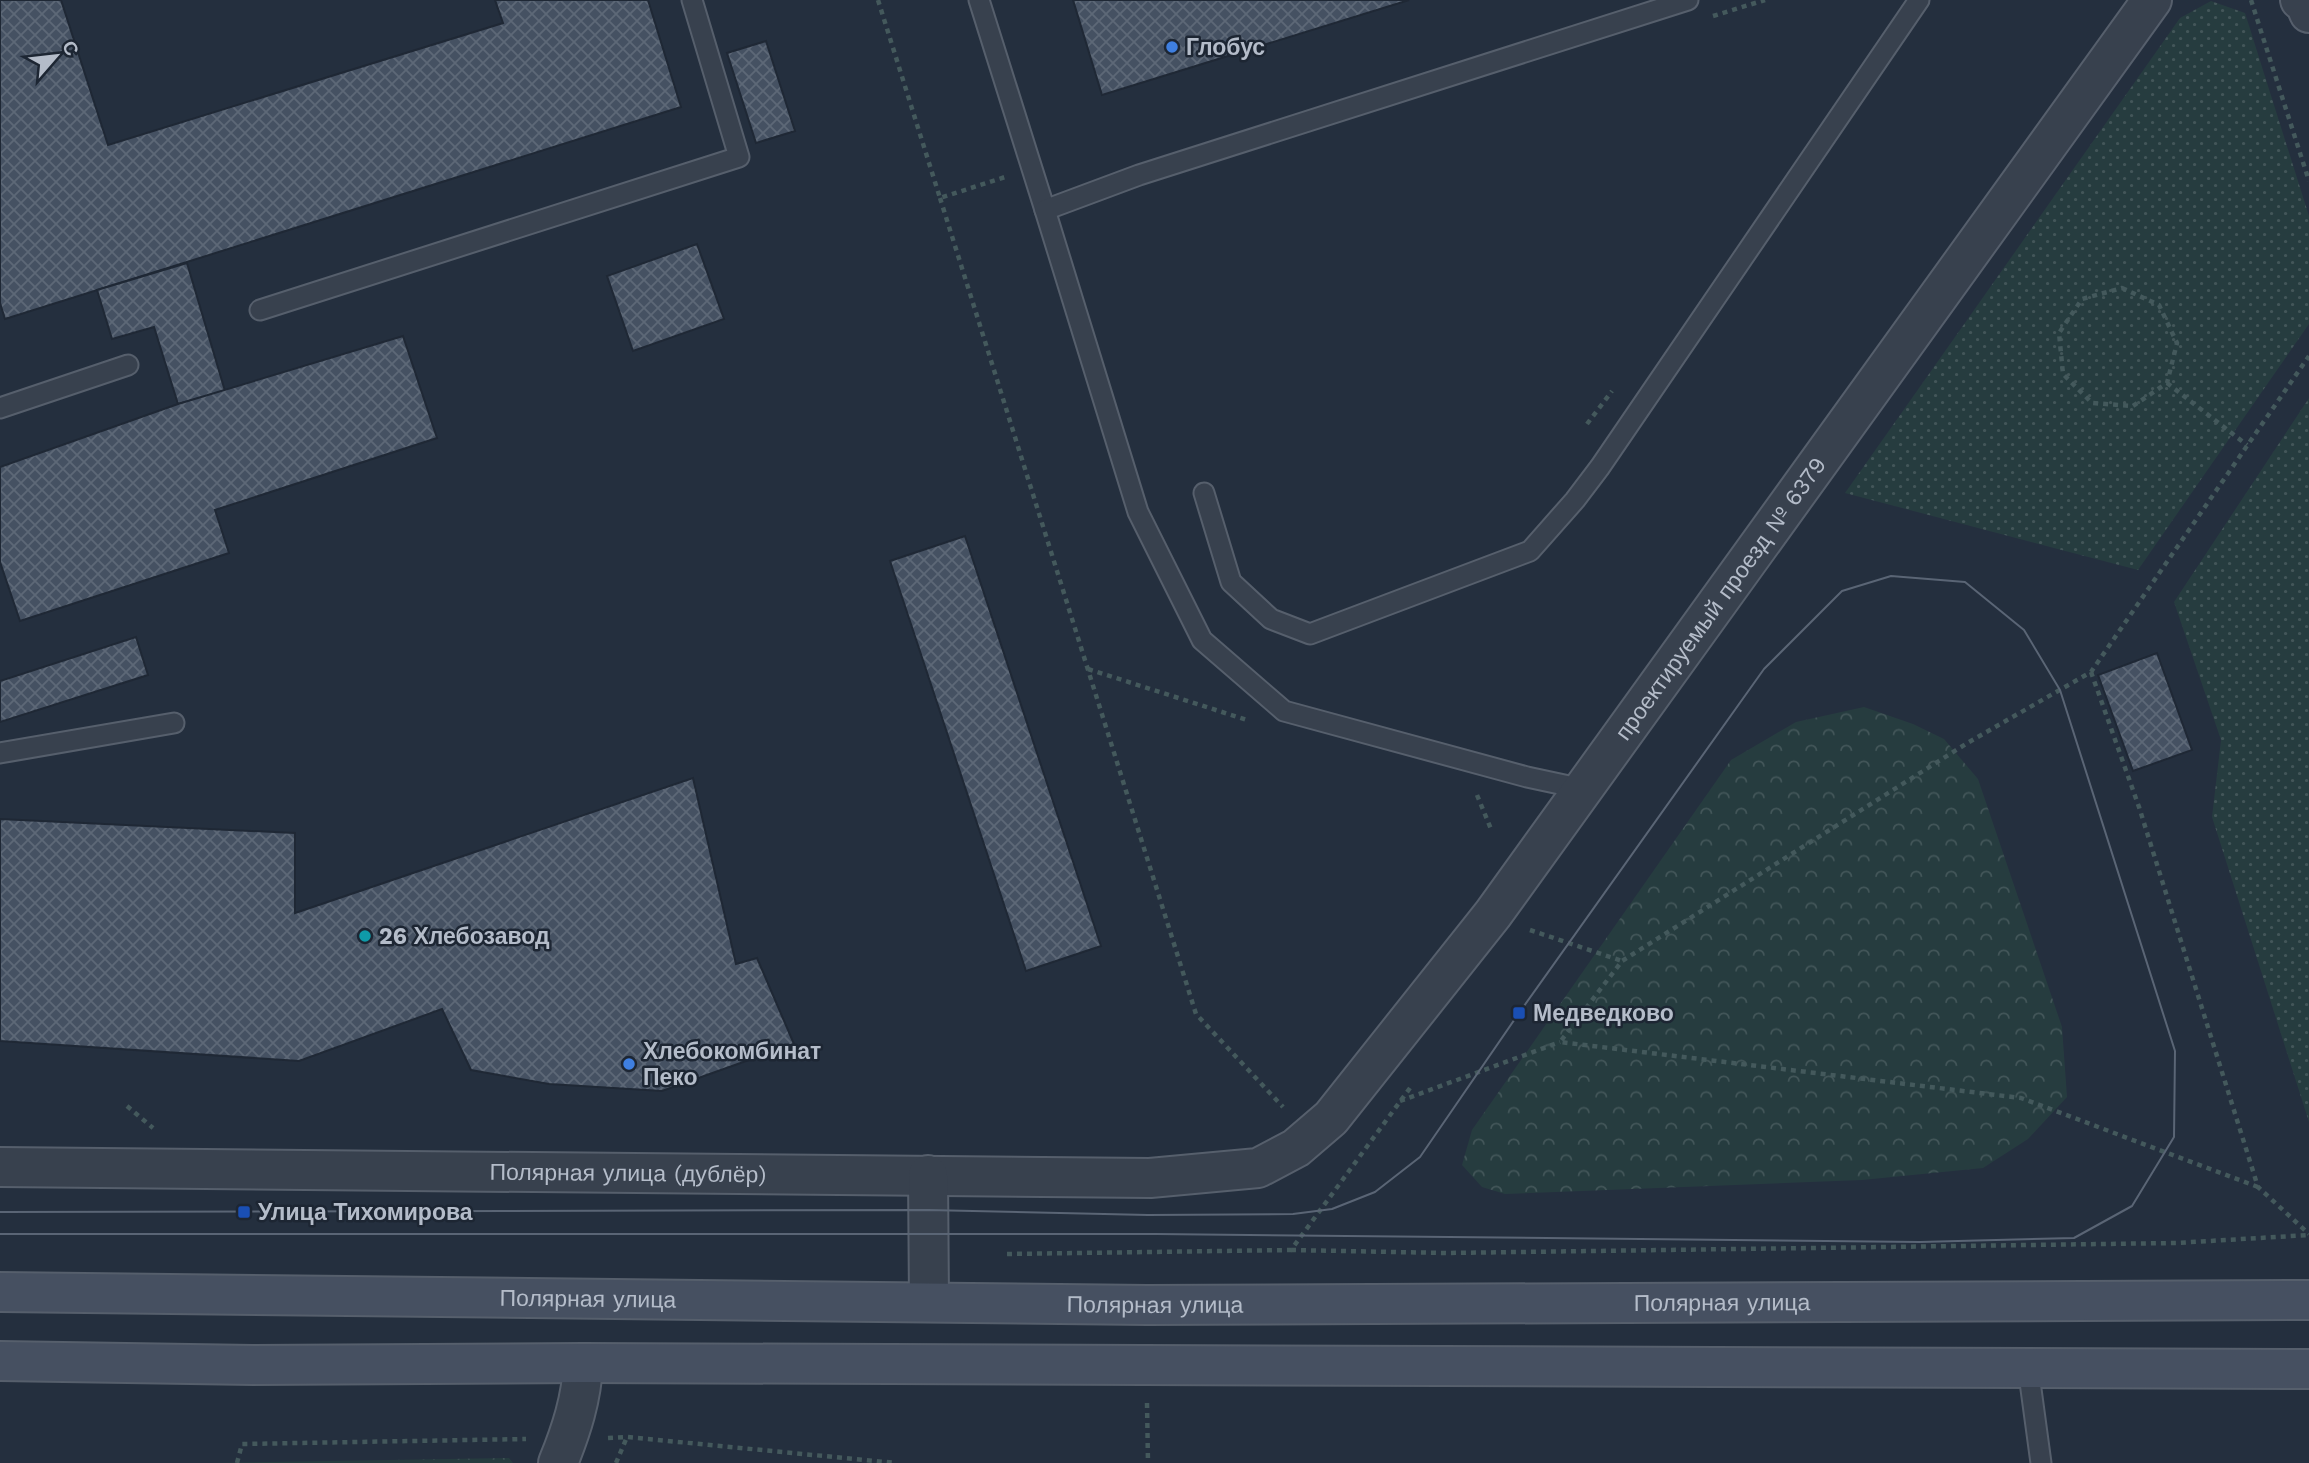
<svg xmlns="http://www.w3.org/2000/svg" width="2309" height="1463" viewBox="0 0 2309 1463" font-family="'Work Sans',sans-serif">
<defs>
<pattern id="grass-dots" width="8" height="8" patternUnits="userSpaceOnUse" patternTransform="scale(1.75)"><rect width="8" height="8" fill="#263c3f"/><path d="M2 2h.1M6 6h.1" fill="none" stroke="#435659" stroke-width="1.8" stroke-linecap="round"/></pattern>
<pattern id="park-crowns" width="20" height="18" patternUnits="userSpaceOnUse" patternTransform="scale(1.75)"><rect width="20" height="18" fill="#263c3f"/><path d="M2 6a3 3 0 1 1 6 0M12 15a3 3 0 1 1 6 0" fill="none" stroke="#435659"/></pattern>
<pattern id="building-cross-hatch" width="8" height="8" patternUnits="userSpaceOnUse" patternTransform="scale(1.75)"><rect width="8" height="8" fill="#455162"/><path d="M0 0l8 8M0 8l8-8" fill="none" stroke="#5d6877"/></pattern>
</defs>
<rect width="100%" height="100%" fill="#242f3e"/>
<g fill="url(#grass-dots)">
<path d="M2211 1 2245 13 2309 216V324L2138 570 1845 493 2180 18Z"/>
<path d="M2309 398V1122L2212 817 2221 740 2174 602Z"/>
</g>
<g fill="url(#park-crowns)">
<path d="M1864 707 1913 724 1944 739 1978 779 2062 1027 2067 1097 2028 1139 1983 1168 1862 1180 1505 1194 1482 1187 1462 1165 1472 1130 1731 760 1796 722Z"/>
<path d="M509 1458 513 1463H211Z"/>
</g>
<g fill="url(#building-cross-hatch)" stroke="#1f2835" stroke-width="2">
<path d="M0 0H61L108 145 503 23 495 0H648L681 107 5 319 0 303Z"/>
<path d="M1073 0H1409L1102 95Z"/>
<path d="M766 41 795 131 756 143 727 53Z"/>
<path d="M697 244 724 319 633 351 607 276Z"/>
<path d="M187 263 225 391 178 404 154 327 112 339 97 290Z"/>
<path d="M403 336 437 438 215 510 229 553 20 621 0 562V467L178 404Z"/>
<path d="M965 536 1101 946 1026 971 890 561Z"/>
<path d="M136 637 148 675 0 722V681Z"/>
<path d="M2157 653 2192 750 2133 771 2098 675Z"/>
<path d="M693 778 736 964 757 958 794 1044 662 1091 549 1084 471 1070 442 1009 299 1061 0 1041V819L295 833V913Z"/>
</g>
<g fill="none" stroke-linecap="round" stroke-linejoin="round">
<g stroke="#565f6c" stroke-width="23">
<g id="service">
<path d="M979 0 1045 210"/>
<path d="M260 310 739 157 692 0"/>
<path d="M0 408 128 365"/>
<path d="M1204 493 1231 582 1271 619 1310 634 1530 551 1575 500 1600 467 1919 0"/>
<path d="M0 753 174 723"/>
<path d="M1583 789 1527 777 1284 711 1202 640 1138 512 1045 210 1139 175 1688 0"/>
<path d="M2028 1367 2041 1463"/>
</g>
</g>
<g stroke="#565f6c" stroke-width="42">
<g id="minor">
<path d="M2300 0 2304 1 2309 13"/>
<path id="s1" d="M0 1167 1150 1178 1258 1168 1296 1148 1331 1118 1493 914 2152 0"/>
<path d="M928 1175 929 1301"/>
<path d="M558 1463C571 1431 582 1398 583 1363"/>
</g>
</g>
<g stroke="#565f6c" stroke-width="42">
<g id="secondary">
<path id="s2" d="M0 1292 1147 1305 2309 1300"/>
<path d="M0 1361 253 1365 583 1363 2309 1369"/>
</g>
</g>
<g stroke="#44595c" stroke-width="4.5" stroke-dasharray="5 5" stroke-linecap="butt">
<path d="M878 0 940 198 1005 177"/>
<path d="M2251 0 2309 181"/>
<path d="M1713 16 1765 0"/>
<path d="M940 198 1196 1014 1283 1107"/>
<path d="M2122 288 2159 305 2177 343 2167 383 2133 406 2092 403 2063 374 2059 333 2082 299Z"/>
<path d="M2167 383 2247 445"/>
<path d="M1587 424 1612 391"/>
<path d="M1088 669 1247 720"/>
<path d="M2091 672 2139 807 2258 1187 2309 1234"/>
<path d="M1477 795 1491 829"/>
<path d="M1530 930 1622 961"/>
<path d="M1400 1101 1560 1042"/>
<path d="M127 1106 153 1128"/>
<path d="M2258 1187 2021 1098 1560 1042 1622 961 1969 742 2091 672 2309 356"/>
<path d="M1291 1250 1446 1253 2176 1243 2309 1235"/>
<path d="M1007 1254 1291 1250 1410 1088"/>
<path d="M1147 1403 1148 1463"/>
<path d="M608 1438 627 1437 896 1463"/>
<path d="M237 1463 242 1444 526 1439"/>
<path d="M616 1463 627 1437"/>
</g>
<use href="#service" stroke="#38414e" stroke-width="19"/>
<use href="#minor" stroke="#38414e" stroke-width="38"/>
<use href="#secondary" stroke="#465061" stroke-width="38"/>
<path stroke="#5a6575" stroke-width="2" d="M0 1212 928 1210 1148 1215 1293 1214 1332 1209 1375 1192 1420 1157 1519 1013 1764 669 1842 591 1891 576 1965 582 2024 630 2060 690 2175 1051 2174 1137 2132 1206 2074 1238 1920 1242 1157 1234H0"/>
</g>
<g fill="#3f7fe0" stroke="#1d2633" stroke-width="2.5">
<circle cx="1172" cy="47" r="7"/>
<circle cx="629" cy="1064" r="7"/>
</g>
<circle fill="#0f9aa8" stroke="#1d2633" stroke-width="2.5" cx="365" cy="936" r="7"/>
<g fill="#1a4fb4" stroke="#1d2633" stroke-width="2.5">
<rect x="1512" y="1006" width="14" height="14" rx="3.5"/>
<rect x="237" y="1205" width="14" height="14" rx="3.5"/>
</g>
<g text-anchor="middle" stroke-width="5" stroke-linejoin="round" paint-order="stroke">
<g font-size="23" font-weight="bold" fill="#b4bcc9" stroke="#1d2633" text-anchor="start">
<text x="1186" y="55">Глобус</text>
<text x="379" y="944">26 Хлебозавод</text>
<text x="1533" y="1021">Медведково</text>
<text x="643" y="1059">Хлебокомбинат<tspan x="643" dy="26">Пеко</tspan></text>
<text x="258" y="1220">Улица Тихомирова</text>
</g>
<g font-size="23" fill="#b4bcc9" stroke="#1d2633">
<text dy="8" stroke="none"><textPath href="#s1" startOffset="1997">проектируемый проезд № 6379</textPath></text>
<text dy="8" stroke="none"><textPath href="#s1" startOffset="628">Полярная улица (дублёр)</textPath></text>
<text dy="8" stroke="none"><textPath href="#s2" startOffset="588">Полярная улица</textPath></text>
<text dy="8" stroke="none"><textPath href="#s2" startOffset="1722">Полярная улица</textPath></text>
<text dy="8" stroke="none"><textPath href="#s2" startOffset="1155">Полярная улица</textPath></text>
</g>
</g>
<g transform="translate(56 56) rotate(62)" stroke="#1d2633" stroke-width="5" paint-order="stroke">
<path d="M0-5L12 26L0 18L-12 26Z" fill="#b4bcc9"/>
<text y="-10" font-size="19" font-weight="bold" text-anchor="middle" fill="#b4bcc9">С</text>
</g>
</svg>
